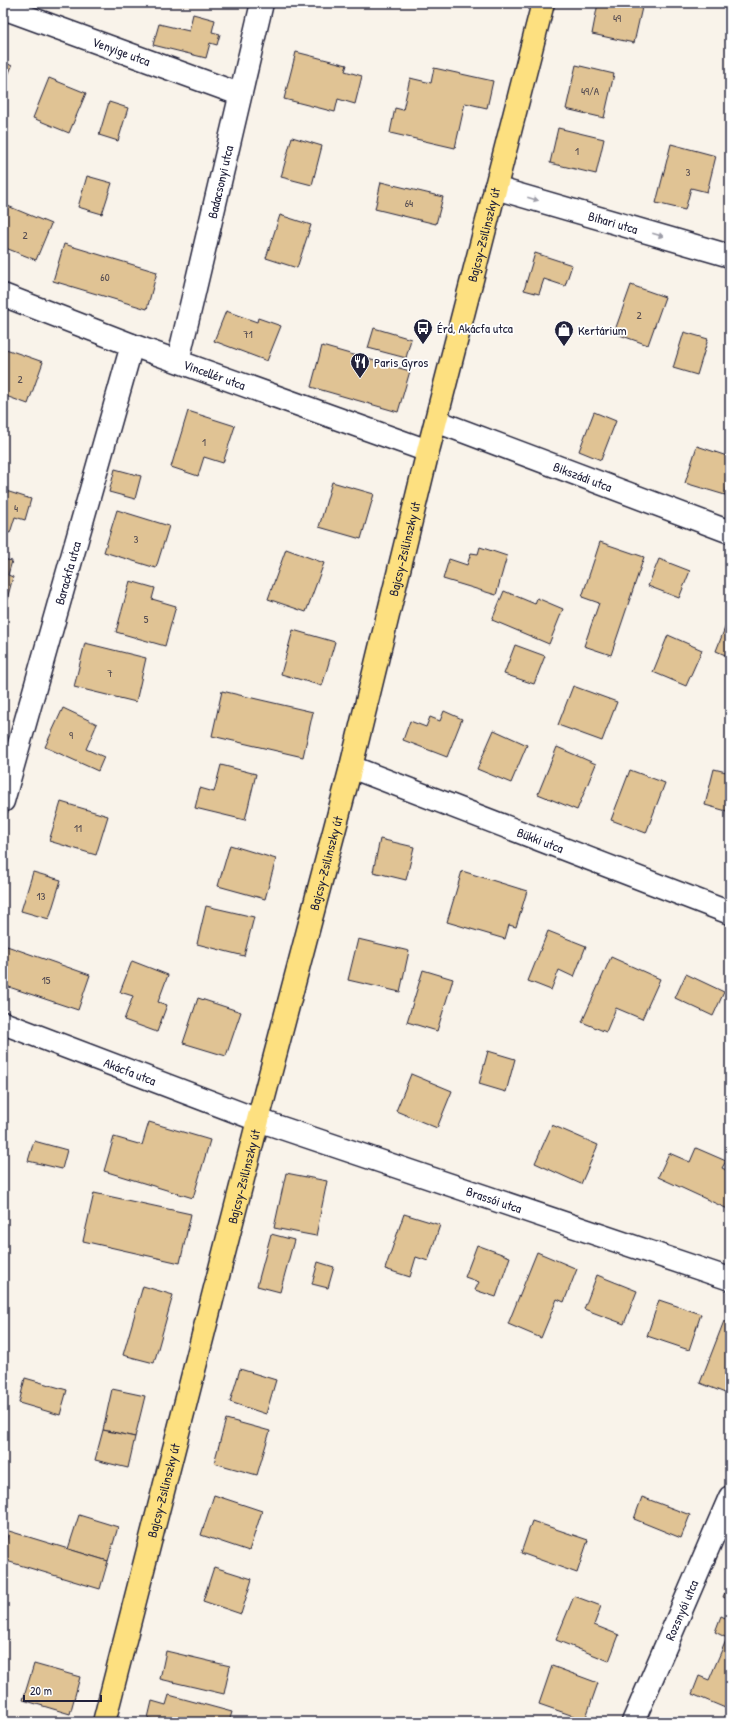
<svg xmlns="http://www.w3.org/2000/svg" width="733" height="1725" viewBox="0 0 733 1725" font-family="'Patrick Hand',sans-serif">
<rect width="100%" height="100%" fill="#f9f3ea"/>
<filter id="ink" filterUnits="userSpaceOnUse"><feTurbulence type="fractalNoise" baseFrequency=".025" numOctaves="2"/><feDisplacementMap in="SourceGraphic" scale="8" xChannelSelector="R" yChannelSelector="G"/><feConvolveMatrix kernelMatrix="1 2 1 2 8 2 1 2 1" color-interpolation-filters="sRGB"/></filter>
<g filter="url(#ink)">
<g fill="#e0c394" stroke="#22223b">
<path d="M598 3H643L634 43 592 34Z"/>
<path d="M193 14 215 20 212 32 220 34 217 45 210 43 206 58 153 45 159 24 189 31Z"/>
<path d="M296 52 347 65 345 71 362 76 355 104 338 99 335 112 284 99Z"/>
<path d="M3 61 12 66 3 87Z"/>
<path d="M576 65 614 74 604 118 566 109Z"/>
<path d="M434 68 493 81 487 108 465 103 455 148 390 133 395 108 403 110 410 78 431 83Z"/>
<path d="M49 78 86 93 69 133 33 118Z"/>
<path d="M109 102 128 108 118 141 99 135Z"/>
<path d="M558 128 604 139 596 174 550 163Z"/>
<path d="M292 137 322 146 312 185 281 177Z"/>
<path d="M671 144 716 156 707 192 691 188 685 210 656 203Z"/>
<path d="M87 176 112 183 102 214 78 207Z"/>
<path d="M381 182 443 197 436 224 375 209Z"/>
<path d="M3 204 51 224 36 260 3 247Z"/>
<path d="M280 215 311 225 297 268 266 258Z"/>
<path d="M64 244 157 272 147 309 53 281Z"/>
<path d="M535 253 572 265 565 286 544 279 539 294 524 290Z"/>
<path d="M631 285 665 297 648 345 614 333Z"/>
<path d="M226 311 257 322 258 318 281 326 267 361 214 341Z"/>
<path d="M374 328 411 339 406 358 368 348Z"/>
<path d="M684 332 708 339 697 375 673 368Z"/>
<path d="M322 346 410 371 398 412 311 387Z"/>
<path d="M3 348 43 362 28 404 3 395Z"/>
<path d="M188 411 235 426 223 463 204 457 198 476 171 467Z"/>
<path d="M594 412 616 421 601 460 579 451Z"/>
<path d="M697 446 730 457V479L725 495 685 483Z"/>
<path d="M115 469 141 476 135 499 109 492Z"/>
<path d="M730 479V497L725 495Z"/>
<path d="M332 482 374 494 361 539 319 527Z"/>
<path d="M3 490 31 499 25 520 15 517 10 533 3 531Z"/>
<path d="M117 510 169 526 156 568 104 552Z"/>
<path d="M600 542 644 557 611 655 584 646 599 603 582 597Z"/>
<path d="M480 547 507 556 496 595 443 579 449 559 467 565 471 553 478 554Z"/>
<path d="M286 549 324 563 306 612 268 599Z"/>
<path d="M3 559 12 561 8 575 13 577 6 603 3 602Z"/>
<path d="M659 559 690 571 679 598 648 586Z"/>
<path d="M130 581 155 588 152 599 176 606 165 646 116 632Z"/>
<path d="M504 591 535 604 537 598 563 609 549 644 492 620Z"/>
<path d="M730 615V657L716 651Z"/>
<path d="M293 630 335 642 322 686 281 674Z"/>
<path d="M668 635 702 650 686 686 653 672Z"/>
<path d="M85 643 146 658 136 702 74 687Z"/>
<path d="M515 645 545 656 534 684 504 674Z"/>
<path d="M573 686 617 702 602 741 558 725Z"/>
<path d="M222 691 313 712 303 757 212 736Z"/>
<path d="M63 708 97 724 86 749 104 757 98 771 45 747Z"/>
<path d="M444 711 462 719 447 757 403 740 410 721 426 727 430 717 440 721Z"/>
<path d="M494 730 527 745 511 783 477 769Z"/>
<path d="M557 747 596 764 577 810 538 794Z"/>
<path d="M221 765 256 774 245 820 195 808 200 788 214 792Z"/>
<path d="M714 769 730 773V812L705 805Z"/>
<path d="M630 770 665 783 646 833 611 820Z"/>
<path d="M61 802 108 816 96 855 49 841Z"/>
<path d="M380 839 414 847 406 880 373 872Z"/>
<path d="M230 845 276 859 265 899 218 886Z"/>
<path d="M462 871 527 891 516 927 509 925 505 939 447 922Z"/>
<path d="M33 872 61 880 49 919 21 911Z"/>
<path d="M206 906 254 917 244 956 197 944Z"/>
<path d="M548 931 586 946 574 977 559 970 551 990 528 981Z"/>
<path d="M358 939 409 951 400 992 348 980Z"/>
<path d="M4 945 90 975 78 1010 3 985Z"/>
<path d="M611 957 660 979 642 1019 616 1008 606 1032 582 1022Z"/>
<path d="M132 961 168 975 158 1002 167 1005 157 1032 124 1020 133 996 120 992Z"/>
<path d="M423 970 453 979 437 1031 407 1022Z"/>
<path d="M686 974 724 992 713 1016 675 998Z"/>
<path d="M198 998 241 1012 226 1056 183 1043Z"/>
<path d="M488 1051 515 1059 506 1092 479 1084Z"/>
<path d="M411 1074 452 1091 437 1128 396 1111Z"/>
<path d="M149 1122 210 1140 193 1198 104 1171 114 1137 142 1145Z"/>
<path d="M552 1125 598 1145 581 1184 535 1163Z"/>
<path d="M34 1141 67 1150 62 1169 28 1161Z"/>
<path d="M696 1148 726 1161 722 1168 730 1172V1210L658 1177 669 1153 690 1162Z"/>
<path d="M286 1173 327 1181 316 1236 274 1228Z"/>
<path d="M94 1193 191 1214 180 1263 83 1241Z"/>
<path d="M404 1214 440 1225 428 1261 416 1257 410 1277 385 1269Z"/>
<path d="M271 1234 294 1240 280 1292 257 1286Z"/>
<path d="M477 1245 510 1257 496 1297 475 1290 479 1282 465 1277Z"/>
<path d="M537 1252 577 1269 564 1302 557 1299 541 1338 508 1324Z"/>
<path d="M318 1262 334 1267 328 1288 312 1284Z"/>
<path d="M597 1275 637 1291 624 1324 584 1309Z"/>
<path d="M143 1286 173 1295 154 1363 123 1355Z"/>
<path d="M659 1300 701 1314 689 1350 647 1336Z"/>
<path d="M724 1321 730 1324V1395L700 1383Z"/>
<path d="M240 1369 276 1380 266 1414 230 1402Z"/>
<path d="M25 1378 67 1390 60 1415 19 1403Z"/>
<path d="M112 1389 145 1396 135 1437 103 1430Z"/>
<path d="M226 1419 270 1431 257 1475 214 1463Z"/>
<path d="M103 1430 135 1437 128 1468 95 1460Z"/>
<path d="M214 1495 262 1511 249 1551 201 1535Z"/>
<path d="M642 1497 690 1515 681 1538 634 1519Z"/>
<path d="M79 1515 118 1527 108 1561 68 1549Z"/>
<path d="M532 1521 588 1540 577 1573 521 1553Z"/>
<path d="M9 1531 108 1561 100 1589 3 1560V1553Z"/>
<path d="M214 1567 252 1579 241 1614 203 1601Z"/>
<path d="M730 1581V1600L723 1597Z"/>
<path d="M574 1596 601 1606 594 1625 619 1635 609 1661 556 1640Z"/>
<path d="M721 1616 730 1620V1710L692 1694 699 1676 709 1680 727 1638 715 1632Z"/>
<path d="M166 1651 230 1666 224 1694 160 1679Z"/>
<path d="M34 1664 80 1677 70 1714 23 1700Z"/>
<path d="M552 1666 598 1683 585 1720 539 1704Z"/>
<path d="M169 1695 232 1712 229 1722H161L148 1718 152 1701 166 1705Z"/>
</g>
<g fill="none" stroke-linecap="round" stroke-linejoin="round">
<g stroke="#22223b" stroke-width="25">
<g id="minor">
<path id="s1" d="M3 8 239 94"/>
<path id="s2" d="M495 188 730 256"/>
<path id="s3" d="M3 295 132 345 428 451"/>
<path id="s4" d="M178 361 262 3"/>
<path id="s5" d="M436 421 730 532"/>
<path id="s6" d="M351 767 730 913"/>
<path id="s7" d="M3 801 132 345"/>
<path id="s8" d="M3 1023 258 1120 730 1279"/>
<path id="s9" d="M633 1722 730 1497"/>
</g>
</g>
<g stroke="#22223b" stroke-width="25">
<g id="major">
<path id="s10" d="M104 1722 258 1120 351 767 428 451 543 3"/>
</g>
</g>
<use href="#minor" stroke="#fff" stroke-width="22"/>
<use href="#major" stroke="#fde080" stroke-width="22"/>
</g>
<defs><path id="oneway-solid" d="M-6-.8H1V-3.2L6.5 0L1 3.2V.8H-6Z"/></defs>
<g fill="#9c9ca7">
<use href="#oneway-solid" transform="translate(533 199) rotate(16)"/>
<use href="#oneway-solid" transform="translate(658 235) rotate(16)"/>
</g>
</g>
<defs>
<g id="bus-pin" transform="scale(1)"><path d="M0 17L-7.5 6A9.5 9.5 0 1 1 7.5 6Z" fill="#22223b" stroke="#fff"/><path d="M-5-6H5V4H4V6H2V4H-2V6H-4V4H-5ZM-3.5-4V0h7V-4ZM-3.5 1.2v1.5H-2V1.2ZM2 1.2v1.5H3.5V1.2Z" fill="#fff"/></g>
<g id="shop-pin" transform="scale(1)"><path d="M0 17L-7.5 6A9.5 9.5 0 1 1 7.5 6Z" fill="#22223b" stroke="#fff"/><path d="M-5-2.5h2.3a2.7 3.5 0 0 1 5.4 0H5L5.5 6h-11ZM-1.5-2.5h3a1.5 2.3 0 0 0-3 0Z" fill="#fff"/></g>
<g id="restaurant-pin" transform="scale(1)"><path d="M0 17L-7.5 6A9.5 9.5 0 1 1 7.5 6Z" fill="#22223b" stroke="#fff"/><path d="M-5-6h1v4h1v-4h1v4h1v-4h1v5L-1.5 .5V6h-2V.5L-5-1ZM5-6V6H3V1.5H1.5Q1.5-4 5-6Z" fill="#fff"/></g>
</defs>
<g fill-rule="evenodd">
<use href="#bus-pin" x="423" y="328"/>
<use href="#shop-pin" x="564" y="330"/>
<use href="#restaurant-pin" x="360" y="362"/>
</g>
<g text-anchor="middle" stroke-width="3.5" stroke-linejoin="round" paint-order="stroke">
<g font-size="11" fill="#524a51">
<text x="617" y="22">49</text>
<text x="590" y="95">49/A</text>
<text x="577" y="155">1</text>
<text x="688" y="176">3</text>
<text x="409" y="207">64</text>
<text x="25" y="239">2</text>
<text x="105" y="281">60</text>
<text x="639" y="319">2</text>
<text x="248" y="338">71</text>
<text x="20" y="383">2</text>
<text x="204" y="446">1</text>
<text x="16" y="512">4</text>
<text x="136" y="543">3</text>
<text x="146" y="623">5</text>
<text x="110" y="677">7</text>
<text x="71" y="739">9</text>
<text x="78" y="832">11</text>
<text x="41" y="900">13</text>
<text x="46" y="984">15</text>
</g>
<g font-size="13" fill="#22223b" stroke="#fff">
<text dy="5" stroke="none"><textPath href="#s1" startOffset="126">Venyige utca</textPath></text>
<text dy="5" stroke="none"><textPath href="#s4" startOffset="184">Badacsonyi utca</textPath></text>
<text dy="5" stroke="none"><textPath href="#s2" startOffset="123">Bihari utca</textPath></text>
<text dy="5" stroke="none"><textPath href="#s10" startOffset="1535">Bajcsy-Zsilinszky út</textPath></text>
<text dy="5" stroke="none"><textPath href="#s3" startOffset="226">Vincellér utca</textPath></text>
<text dy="5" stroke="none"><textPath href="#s5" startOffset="157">Bikszádi utca</textPath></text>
<text dy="5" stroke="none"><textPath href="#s10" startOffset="1211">Bajcsy-Zsilinszky út</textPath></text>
<text dy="5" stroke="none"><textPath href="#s7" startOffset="237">Barackfa utca</textPath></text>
<text dy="5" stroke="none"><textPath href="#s6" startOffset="203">Bükki utca</textPath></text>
<text dy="5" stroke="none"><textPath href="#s10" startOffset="887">Bajcsy-Zsilinszky út</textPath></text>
<text dy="5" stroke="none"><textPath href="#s8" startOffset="136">Akácfa utca</textPath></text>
<text dy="5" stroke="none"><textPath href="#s10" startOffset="563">Bajcsy-Zsilinszky út</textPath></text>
<text dy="5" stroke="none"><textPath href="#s8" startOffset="522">Brassói utca</textPath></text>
<text dy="5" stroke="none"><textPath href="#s10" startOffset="239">Bajcsy-Zsilinszky út</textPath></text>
<text dy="5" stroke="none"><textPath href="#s9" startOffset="122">Rozsnyói utca</textPath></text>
</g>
<g font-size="13" fill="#22223b" stroke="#fff" text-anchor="start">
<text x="437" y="333">Érd, Akácfa utca</text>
<text x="578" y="335">Kertárium</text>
<text x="374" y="367">Paris Gyros</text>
</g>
</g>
<rect width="733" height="1725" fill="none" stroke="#fff" stroke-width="16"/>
<rect x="8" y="8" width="717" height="1709" fill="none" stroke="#22223b" stroke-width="1.5" filter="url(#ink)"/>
<path d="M24 1695v6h77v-6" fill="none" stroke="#22223b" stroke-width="2"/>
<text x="30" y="1695" font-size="12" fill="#22223b" stroke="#ffffff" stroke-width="3" paint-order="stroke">20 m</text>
</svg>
